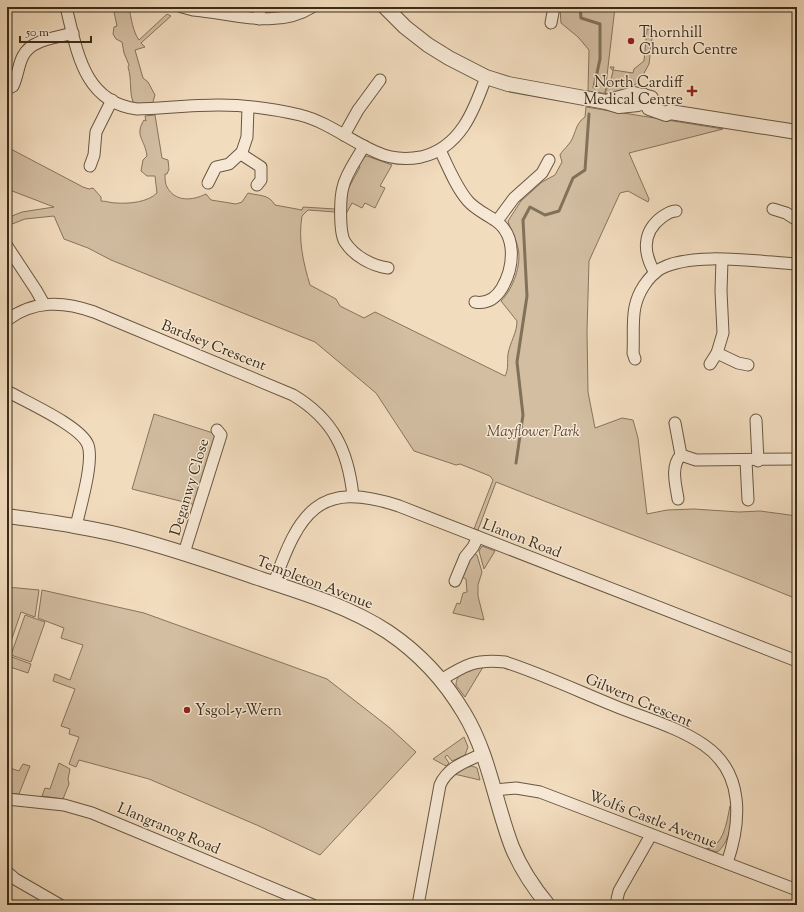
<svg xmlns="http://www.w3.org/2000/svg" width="804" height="912" viewBox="0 0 804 912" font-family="'Sorts Mill Goudy',serif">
<rect width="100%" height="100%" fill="#f2dcbe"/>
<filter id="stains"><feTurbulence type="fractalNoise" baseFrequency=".005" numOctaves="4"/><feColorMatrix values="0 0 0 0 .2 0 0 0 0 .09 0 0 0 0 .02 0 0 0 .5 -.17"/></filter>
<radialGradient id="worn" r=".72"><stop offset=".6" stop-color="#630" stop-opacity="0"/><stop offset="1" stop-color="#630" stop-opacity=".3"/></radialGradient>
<g fill="#d3bea2" stroke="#86745c">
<path d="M113 7H129C131 18 133 32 139 40L167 14 171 16 141 43 145 47 135 50 143 78 148 82 155 95 152 105 144 106 133 102C129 91 132 79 128 67L129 65 124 53 122 42 116 39 113 34 114 27 117 26Z"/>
<path d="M560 7H615L605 93 611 79 613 71 610 67H614L613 70 633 73 634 69 644 61 647 29 653 30 649 64 643 75 636 84 627 90 609 94 588 91 589 50 578 37 561 23Z"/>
<path d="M586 107 723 129 629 153 649 199 648 202 628 191 620 193 589 261 587 331 588 392 595 428 622 418 633 420 638 438 647 514 667 510 694 509 739 512 760 511 797 516V599C697 558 596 522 496 482L478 530 474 529 493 480 490 476 460 464 456 465 414 451 376 393 315 342 111 260 88 248 64 239 54 216 25 219 7 226V218L22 212 54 207 7 189V147L83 187 89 189 93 188 101 197V201C106 201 111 203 116 203 130 204 148 202 157 193L155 176H147L141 171 143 160 147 156C145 139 134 136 144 120L146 121 145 116 155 115 162 158 168 160 169 169 167 174H165C165 178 165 184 167 187 175 202 192 201 206 194L211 200 236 204 242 202 248 193C259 196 269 194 275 205L302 210 303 207 335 209V212L308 210 302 216C298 239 303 262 310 285L336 299 340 306 364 318 375 312 505 376C509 368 507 362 508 354 510 342 517 333 517 321L501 301C513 289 522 264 518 248 516 238 510 231 508 221L521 201 542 182 555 175 562 162 560 155C562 151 565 149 568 145 576 137 574 124 585 117Z"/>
<path d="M367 156 392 165 380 186 385 188 375 208 365 203 362 208 352 203 346 214 347 191 360 167 358 163 363 157Z"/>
<path d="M154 414 213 433 216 437 196 505 132 489Z"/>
<path d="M482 546 495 551 484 569 479 551Z"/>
<path d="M475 554 477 555 482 572 478 585V596L484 620 453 613 457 603 460 604 463 593 467 592 466 579 462 577 470 558Z"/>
<path d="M7 587 39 590 35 617 21 612 7 653Z"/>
<path d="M42 590 144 613 327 679 390 728 416 752 320 855 259 826 149 779 79 760 76 767 69 764 79 737 69 734 70 729 61 726 75 689 53 681 55 674 70 680 83 645 61 638 64 628 38 618Z"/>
<path d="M25 615 45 622 31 662 11 655Z"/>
<path d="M9 656 31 664 28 673 7 666Z"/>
<path d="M483 667 465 697 456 685C456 671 471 669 483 667Z"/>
<path d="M464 737 468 747 465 755 452 761 447 755 445 757 449 763 446 766 433 759Z"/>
<path d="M59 763 70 769 68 779 69 784 63 799 42 796 45 788 50 789Z"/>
<path d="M23 764 30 766 19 794 7 793V767L19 771Z"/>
<path d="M472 766 477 768 480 780 454 774 461 769Z"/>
<path d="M730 806C736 815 728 846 717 852L706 849C724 847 727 820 730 806Z"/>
</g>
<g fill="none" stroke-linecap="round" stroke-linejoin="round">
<g stroke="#827159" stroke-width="3">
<path d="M580 7 581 18 600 24V59L594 87"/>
<path d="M516 463 523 415 517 362 527 296 523 220 530 207 545 215 559 211 573 178 585 170 589 114"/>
</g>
<g stroke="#675741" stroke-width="13">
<g id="minor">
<path d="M66 7C77 50 83 102 137 109 164 108 192 105 219 105 246 105 274 109 300 115 328 122 350 141 376 152 391 159 405 160 421 157 460 148 474 111 486 77"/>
<path d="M182 7 193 10C232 13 276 30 312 7"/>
<path d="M259 19 260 7"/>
<path d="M551 23 554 7"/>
<path d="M7 89 13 86C18 76 18 65 23 56 31 39 57 38 73 33"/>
<path d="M344 135 358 110 380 80"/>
<path d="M364 146C357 159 346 173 343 187 340 197 339 233 345 242 354 256 372 266 388 268"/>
<path d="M440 150C448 167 456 187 468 201 476 210 486 214 496 221 517 236 514 267 502 288 496 298 487 304 475 302"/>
<path d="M242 152 244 156 261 167V180L257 185"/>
<path d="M90 166 94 155 96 132 112 100"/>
<path d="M208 183 216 167 229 164 242 152 247 137 248 107"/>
<path d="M773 209 786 213 797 220"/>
<path d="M497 221 514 198 542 173 549 160"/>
<path d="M7 246 36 290 44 304"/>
<path d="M655 273C643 253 642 232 662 217 667 214 670 211 676 211"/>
<path d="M7 320C34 300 63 301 94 312L293 395C333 419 348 450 353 496"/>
<path d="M717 353 738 363 748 365"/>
<path d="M635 359 633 353C634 337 632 321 635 307 638 292 648 277 660 269 692 251 760 262 797 264"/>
<path d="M710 364 717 353 723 333 721 291 722 260"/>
<path d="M7 391C26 402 81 426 88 445 94 462 80 508 76 526"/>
<path d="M756 420 758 461"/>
<path d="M675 423 681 455"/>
<path d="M746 461 748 500"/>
<path d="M678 499C676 485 670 467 681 455L696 460 797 459"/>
<path d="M184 553 221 435 217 430"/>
<path d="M455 581 465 557 473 547 478 537"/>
<path d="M274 583C299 513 318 479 399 506L797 661"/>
<path d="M441 680C465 665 475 659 505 662 542 674 578 691 615 706 644 718 678 727 704 745 745 773 741 822 727 863"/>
<path d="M495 790 516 788 540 792 797 890"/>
<path d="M7 799 64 805 92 813 313 905"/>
<path d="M7 872 15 879 60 905"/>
<path d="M617 899 619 891 651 835"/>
<path d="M418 905 440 785C448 767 465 762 482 754"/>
</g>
</g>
<g stroke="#675741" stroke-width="16">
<g id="tertiary">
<path d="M385 7 405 27 428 45 449 58 486 77 508 84 606 102 619 106 638 104 644 96"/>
<path d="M644 96 649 108 666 114 670 112 797 132"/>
<path d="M609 101 634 94 651 98"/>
<path d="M7 516C51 522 96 528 139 540 180 551 220 565 261 579 304 593 350 607 388 632 419 653 445 681 464 713 489 754 495 803 512 847 521 869 533 887 548 905"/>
</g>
</g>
<use href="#minor" stroke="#f7e8d5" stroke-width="11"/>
<use href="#tertiary" stroke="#f7e8d5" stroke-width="14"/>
</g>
<g fill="#8f2418" stroke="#f7e8d5" stroke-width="1.5">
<circle cx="631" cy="41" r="4"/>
<path d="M690 85h4v4h4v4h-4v4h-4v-4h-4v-4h4z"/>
<circle cx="187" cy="710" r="4"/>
</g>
<g text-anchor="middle" stroke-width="3" stroke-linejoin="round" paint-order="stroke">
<g font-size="15" fill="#392b17" stroke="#f7e8d5" text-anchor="start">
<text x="639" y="37">Thornhill<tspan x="639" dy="17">Church Centre</tspan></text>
<text x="683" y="87" text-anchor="end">North Cardiff<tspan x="683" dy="17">Medical Centre</tspan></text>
<text x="195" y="715">Ysgol-y-Wern</text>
</g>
<g font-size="15" fill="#392b17" stroke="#f7e8d5">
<text transform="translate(214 345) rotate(22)" y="5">Bardsey Crescent</text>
<text transform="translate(189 487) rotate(-73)" y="5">Deganwy Close</text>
<text transform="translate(522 538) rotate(21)" y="5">Llanon Road</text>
<text transform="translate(315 582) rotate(21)" y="5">Templeton Avenue</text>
<text transform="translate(639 700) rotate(23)" y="5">Gilwern Crescent</text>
<text transform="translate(653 819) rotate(21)" y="5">Wolfs Castle Avenue</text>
<text transform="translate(169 828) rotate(23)" y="5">Llangranog Road</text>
</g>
<g font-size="15" font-style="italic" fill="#584833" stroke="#f7e8d5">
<text x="533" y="436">Mayflower Park</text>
</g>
</g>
<rect width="804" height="912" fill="none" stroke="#f2dcbe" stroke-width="24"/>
<rect x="8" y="8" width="788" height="896" fill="none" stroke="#392b17" stroke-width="2"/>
<rect x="12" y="12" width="780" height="888" fill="none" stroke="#392b17"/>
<path d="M20 36v6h71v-6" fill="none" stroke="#392b17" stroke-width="2"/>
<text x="26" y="36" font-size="12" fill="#392b17" stroke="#f7e8d5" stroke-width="3" paint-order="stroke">50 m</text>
<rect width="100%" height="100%" filter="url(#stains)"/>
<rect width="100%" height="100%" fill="url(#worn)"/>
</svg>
